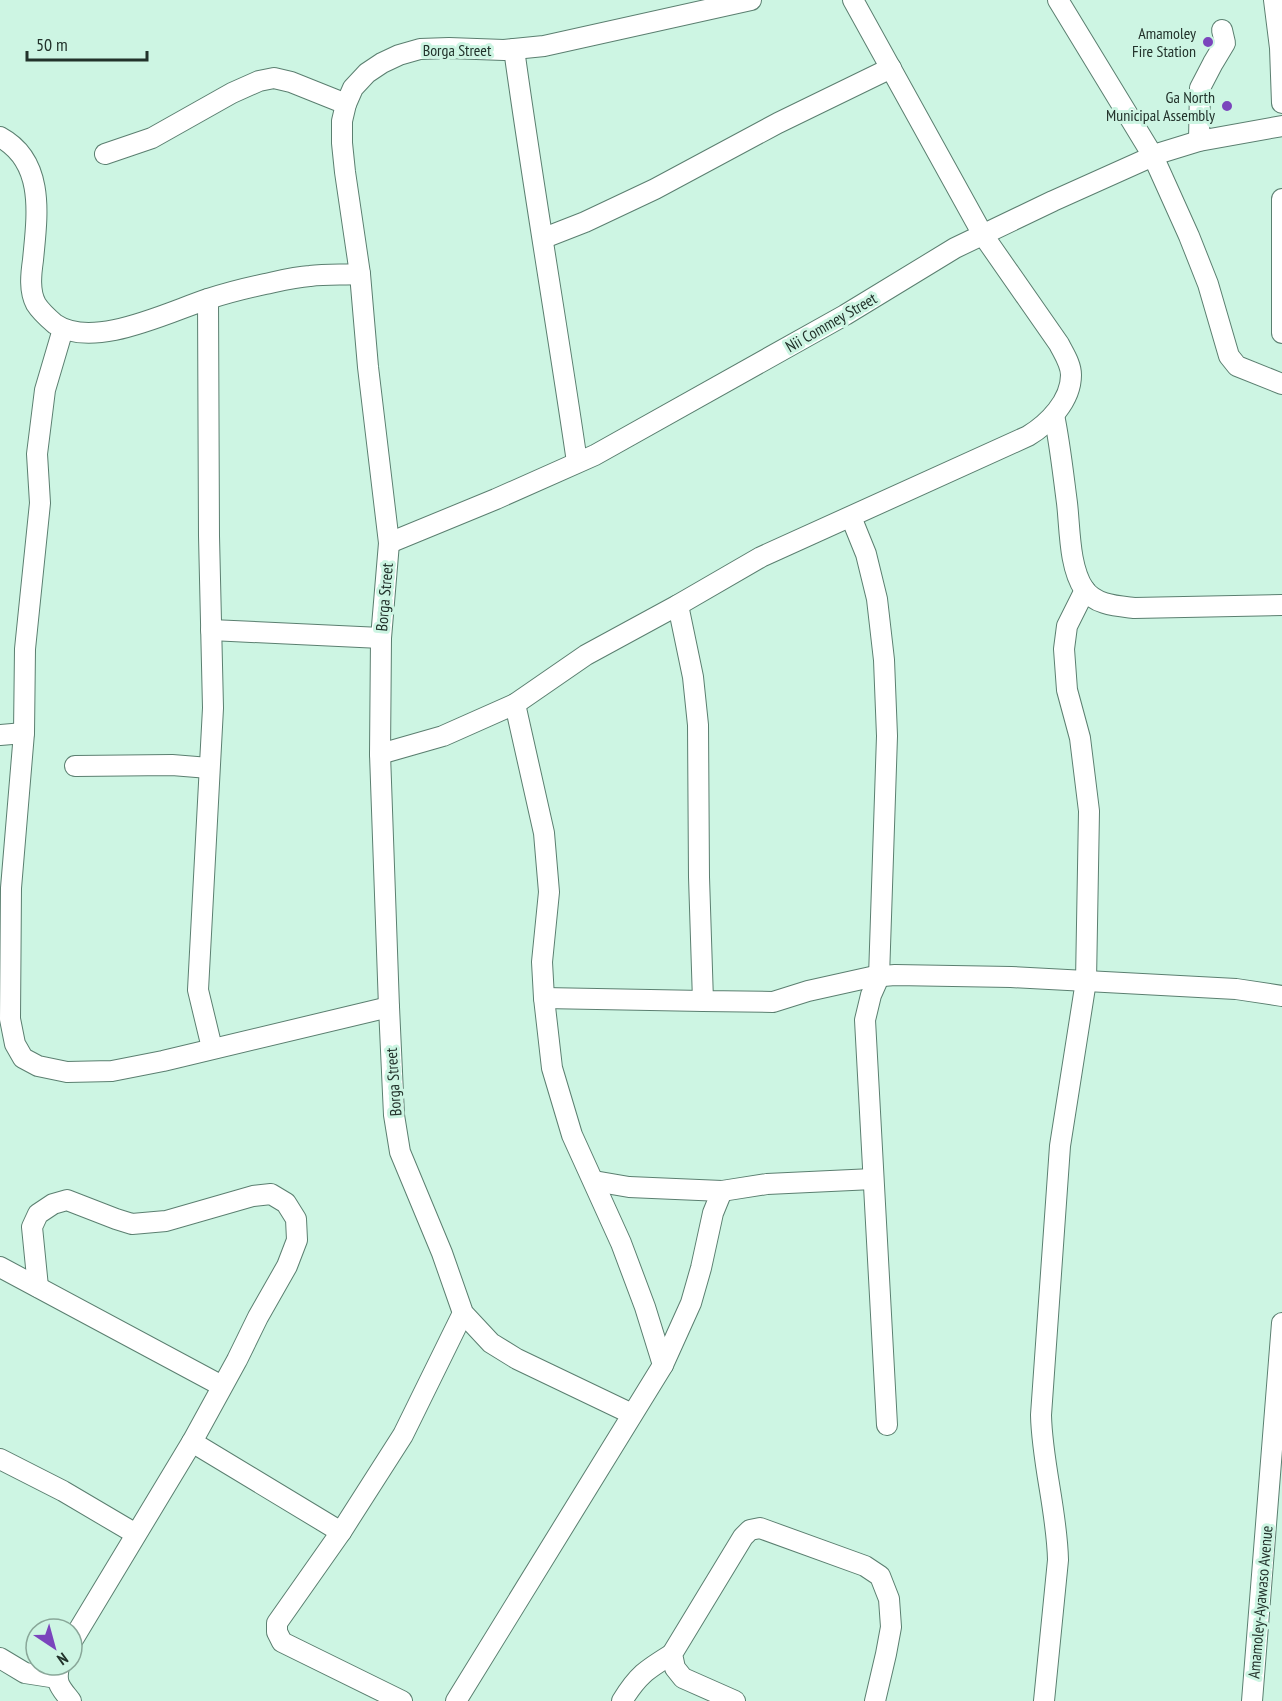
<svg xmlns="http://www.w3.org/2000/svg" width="1282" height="1701" viewBox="0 0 1282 1701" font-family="'PT Sans Narrow',sans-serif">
<rect width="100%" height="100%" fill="#cdf5e3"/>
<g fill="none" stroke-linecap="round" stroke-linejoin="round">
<g stroke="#5b7f70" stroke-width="22">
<g id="minor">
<path d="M1058 0 1153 156 1189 236 1208 284 1229 356 1237 366 1282 384"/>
<path d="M1274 0 1280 48 1282 103"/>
<path d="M514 49C533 187 557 325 577 462"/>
<path d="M0 137C46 162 37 217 33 260 31 274 29 291 36 304 41 312 48 318 55 324 93 350 168 312 208 299 226 293 246 288 265 284 279 281 295 277 310 276 326 274 343 275 360 274"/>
<path d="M1199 141 1200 88 1213 63 1225 43 1222 30"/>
<path d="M105 154 152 138 232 93 259 81 274 78 291 82 346 104"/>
<path d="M1282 199V333"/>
<path d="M544 238 585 222 655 189 778 123 891 68"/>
<path d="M208 299 209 536 213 708 198 990 212 1048"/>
<path d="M63 329 45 390 37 454 40 503 25 649 24 733 11 888 10 1019 15 1044 23 1058 38 1066 67 1072 112 1071 163 1061 389 1007"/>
<path d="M1054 415C1060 444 1063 473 1067 503 1070 528 1069 567 1084 589 1095 605 1117 606 1134 608L1282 605"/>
<path d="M851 517 866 554 877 599 884 660 887 736 879 977 871 995 865 1020 887 1425"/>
<path d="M389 543 496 499 595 455 845 315 955 248 1053 201 1160 153 1199 141 1282 126"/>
<path d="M678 605 693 677 698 725 699 877 703 1001 773 1002 808 991 871 977 895 975 1011 977 1236 989 1282 996"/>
<path d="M211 630 381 638"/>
<path d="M515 704 544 833 549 892 542 962 544 998 552 1068 572 1135 621 1243 645 1307 663 1365"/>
<path d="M0 735 24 733"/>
<path d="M380 754 443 736 515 704 586 655 678 605 761 557 1028 436C1048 424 1071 401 1071 375 1071 364 1064 354 1059 344L983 235 853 0"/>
<path d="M75 766 172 765 209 768"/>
<path d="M544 998 703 1001"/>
<path d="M594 1181 629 1187 722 1191 767 1184 873 1179"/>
<path d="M0 1267 222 1386"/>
<path d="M38 1287 32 1227 38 1214 53 1204 67 1200 116 1219 132 1224 166 1221 253 1196 271 1194 286 1203 296 1219 297 1240 287 1266 258 1317 237 1360 192 1442 72 1641"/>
<path d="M632 1414 517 1359 491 1343 463 1313 442 1253 400 1152 394 1115 389 1007 380 754 381 638 389 543 368 367 360 274 345 172 342 143V121L346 104 353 88 367 73 382 63 399 55 420 49 449 48 504 50 544 46 751 0"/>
<path d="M192 1442 341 1532"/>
<path d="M0 1459 63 1491 136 1534"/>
<path d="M0 1658 25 1673 57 1678"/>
<path d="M59 1667C55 1684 61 1688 71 1701"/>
<path d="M402 1701 282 1642 277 1632V1623L341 1532 403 1435 463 1313"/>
<path d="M456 1701 663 1365 691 1303 701 1268 713 1213 722 1191"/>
<path d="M622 1701C638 1675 646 1670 672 1654"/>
<path d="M735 1701 683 1678 675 1668 672 1654 743 1537 750 1530 760 1528 865 1566 880 1576 889 1599 891 1627 886 1654 875 1701"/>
<path d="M1044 1701 1058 1560C1057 1511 1042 1463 1041 1415L1060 1146 1086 981 1089 811 1080 738 1067 690 1064 649 1067 626 1085 590"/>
<path d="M1252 1701 1282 1323"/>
</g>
</g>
<use href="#minor" stroke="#fff" stroke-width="20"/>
</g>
<g fill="#7a45bc" stroke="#cdf5e3" stroke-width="2">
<circle cx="1208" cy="42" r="6"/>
<circle cx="1227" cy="106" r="6"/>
</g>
<g text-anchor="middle" stroke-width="6" stroke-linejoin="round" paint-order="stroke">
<g font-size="16" fill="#22322b" stroke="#cdf5e3" text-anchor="end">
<text x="1196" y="39">Amamoley<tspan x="1196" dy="18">Fire Station</tspan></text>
<text x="1215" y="103">Ga North<tspan x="1215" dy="18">Municipal Assembly</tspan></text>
</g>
<g font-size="16" fill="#22322b" stroke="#cdf5e3">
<text x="457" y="56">Borga Street</text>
<text transform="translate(831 322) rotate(-30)" y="6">Nii Commey Street</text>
<text transform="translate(384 597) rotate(-85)" y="6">Borga Street</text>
<text transform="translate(393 1082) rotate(-94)" y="6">Borga Street</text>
<text transform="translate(1260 1602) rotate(-85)" y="6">Amamoley-Ayawaso Avenue</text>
</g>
</g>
<g transform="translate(54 1647) rotate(144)"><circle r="28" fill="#cdf5e3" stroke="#89a799" stroke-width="1.5"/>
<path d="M0-4.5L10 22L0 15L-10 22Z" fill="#7a45bc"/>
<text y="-9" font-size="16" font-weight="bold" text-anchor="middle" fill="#22322b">N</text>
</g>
<path d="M27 51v9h120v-9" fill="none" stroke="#22322b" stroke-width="3"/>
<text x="36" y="51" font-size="18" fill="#22322b" stroke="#cdf5e3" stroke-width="4.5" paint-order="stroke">50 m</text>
</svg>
